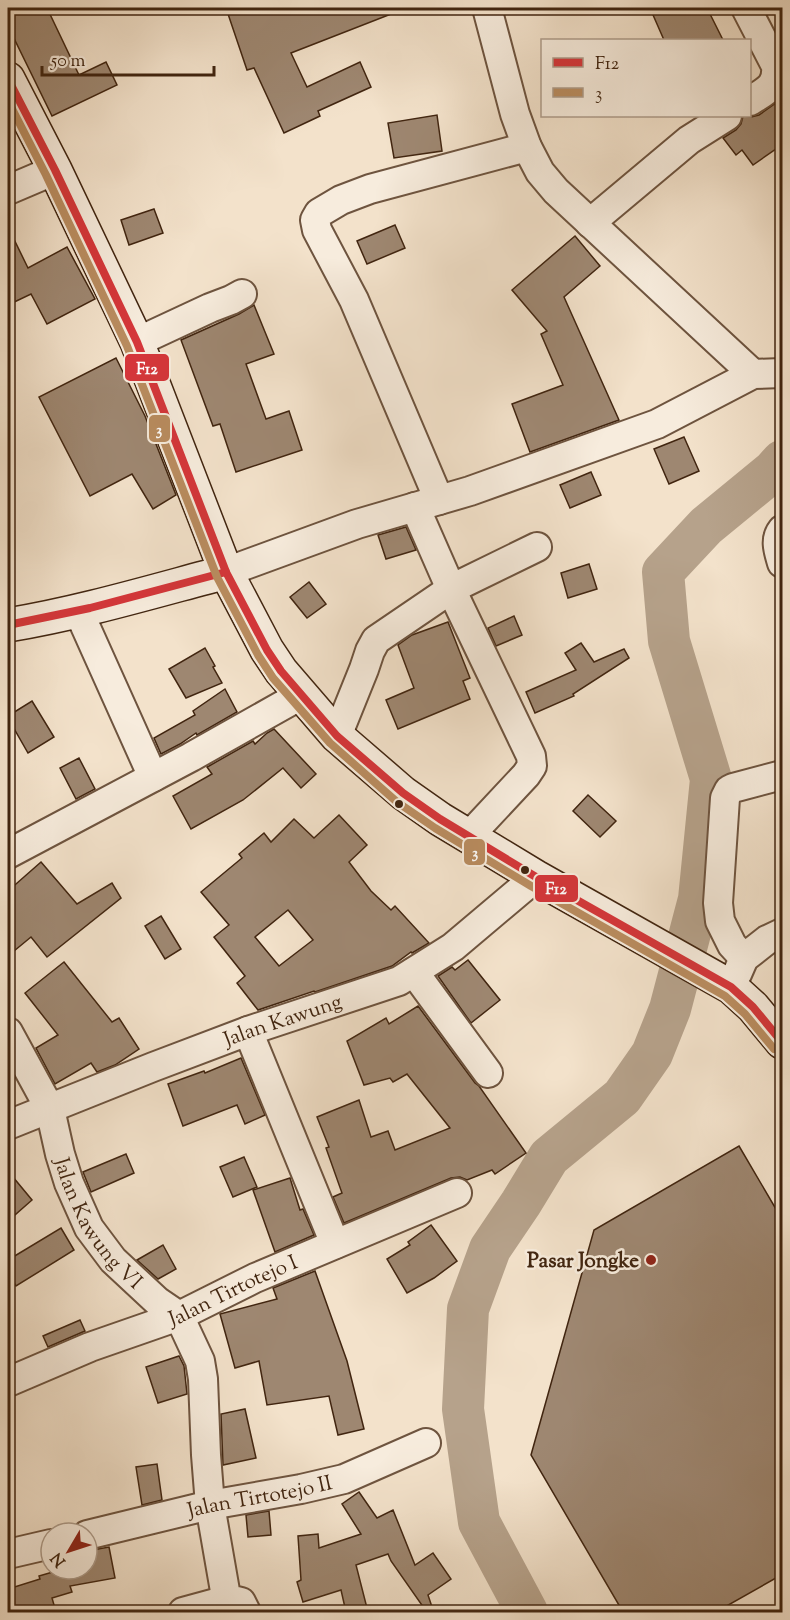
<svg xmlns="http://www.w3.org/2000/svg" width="790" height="1620" viewBox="0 0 790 1620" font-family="'Sorts Mill Goudy',serif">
<rect width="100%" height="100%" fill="#f3e2cb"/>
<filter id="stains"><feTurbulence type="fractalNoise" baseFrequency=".00333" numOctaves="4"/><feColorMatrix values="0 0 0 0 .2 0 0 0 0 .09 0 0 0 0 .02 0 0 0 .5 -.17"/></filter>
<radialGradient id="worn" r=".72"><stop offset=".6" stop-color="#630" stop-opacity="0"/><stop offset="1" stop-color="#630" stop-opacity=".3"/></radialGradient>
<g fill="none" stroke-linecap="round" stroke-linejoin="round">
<path stroke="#b6a28b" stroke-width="42" d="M527 1612 479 1522 463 1409 468 1309 490 1249 521 1203 549 1157 622 1097 652 1054 670 1009 699 899 711 779 669 641 663 572 706 526 773 471 782 461"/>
</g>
<g fill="#9e8771" stroke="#412510" stroke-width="1.5" fill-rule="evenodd">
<path d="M8 8H47L79 75 106 62 117 85 52 116 8 26Z"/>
<path d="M226 8H404V9L291 53 307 87 360 62 371 87 318 111 320 116 284 133 254 68 247 70Z"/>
<path d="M650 8H707L723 40H664Z"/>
<path d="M783 98V144L753 165 742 150 736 155 723 138 736 130 741 124 743 116 751 117 759 115Z"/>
<path d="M437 115 442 151 394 158 388 123Z"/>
<path d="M154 209 163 233 129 245 121 220Z"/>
<path d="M395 225 405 248 367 264 357 241Z"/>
<path d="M8 227 28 268 67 247 95 299 47 324 31 294 8 305Z"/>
<path d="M575 236 600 266 564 297 619 420 530 452 512 404 563 385 541 334 547 331 512 290Z"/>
<path d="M254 305 274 354 246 364 266 419 289 411 302 450 236 472 220 424 213 426 181 340 239 314Z"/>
<path d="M116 358 145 416 176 495 153 509 132 474 90 496 39 397Z"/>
<path d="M684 437 699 471 669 484 654 449Z"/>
<path d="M591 472 601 495 570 508 560 485Z"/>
<path d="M406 527 416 550 386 559 378 535Z"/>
<path d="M589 564 597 589 568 598 561 573Z"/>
<path d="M309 582 326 604 307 618 290 597Z"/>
<path d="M514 616 522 635 496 646 488 628Z"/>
<path d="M448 622 470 678 463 681 470 699 398 729 386 700 414 688 398 645 412 635Z"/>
<path d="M581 643 594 662 624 649 629 658 573 694 574 696 535 713 526 692 576 670 565 653Z"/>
<path d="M205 648 215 666 213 667 222 683 186 698 169 669Z"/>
<path d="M225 689 237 712 197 735 196 733 180 744 161 754 154 738 195 715 193 711Z"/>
<path d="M32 701 54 737 28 753 8 718V716Z"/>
<path d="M274 729 316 774 301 788 283 768 243 800 191 829 173 796 212 774 207 767 209 766 253 741 255 744 267 733Z"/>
<path d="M79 758 95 789 76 799 60 768Z"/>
<path d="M588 795 616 821 600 837 573 811Z"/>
<path d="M339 815 367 845 349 862 371 891 391 910 395 906 429 943 412 953 411 952 392 966 315 992 314 991 258 1010 237 983 245 976 214 937 229 925 201 892 242 858 239 854 264 833 271 842 294 819 314 838ZM288 910 313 940 279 966 255 937Z"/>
<path d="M41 862 77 904 112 883 121 898 47 957 31 937 8 956V891Z"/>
<path d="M161 916 181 949 165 959 145 926Z"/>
<path d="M468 960 500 1000 471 1023 438 976 452 967 455 970Z"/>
<path d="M64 962 112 1022 119 1018 139 1049 115 1065 97 1072 91 1063 55 1084 36 1048 58 1035 25 993Z"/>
<path d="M418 1006 475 1083 479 1086 526 1153 495 1174 492 1170 467 1180 460 1177 451 1178 344 1223 333 1197 342 1193 326 1148 329 1147 317 1117 359 1100 371 1137 388 1131 395 1150 450 1128 407 1074 393 1082 390 1078 364 1085 347 1041 386 1018 389 1024Z"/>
<path d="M241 1058 265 1115 245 1124 237 1105 183 1126 168 1084 204 1071 205 1073Z"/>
<path d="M739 1146 783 1221V1574L716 1612H623L531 1455 594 1230Z"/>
<path d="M126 1154 134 1173 91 1192 83 1172Z"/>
<path d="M244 1157 257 1187 233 1197 220 1167Z"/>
<path d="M8 1171 32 1200 8 1221Z"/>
<path d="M290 1178 300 1210 303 1209 314 1235 275 1252 253 1190Z"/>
<path d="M431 1225 457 1261 434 1278 407 1293 387 1259 410 1245 408 1242Z"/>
<path d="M61 1228 74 1250 16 1286 8 1271V1260Z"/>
<path d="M163 1245 176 1269 158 1279 137 1260Z"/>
<path d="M315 1271 347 1361 364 1429 338 1435 329 1396 267 1405 259 1361 235 1368 220 1314 277 1299 273 1288Z"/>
<path d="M80 1320 85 1331 48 1347 43 1336Z"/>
<path d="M179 1356 184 1366 187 1394 158 1403 146 1367Z"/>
<path d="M245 1409 256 1458 223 1465 221 1414Z"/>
<path d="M157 1464 162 1500 142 1505 136 1467Z"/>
<path d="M359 1492 377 1518 393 1510 415 1565 433 1553 451 1579 428 1595 432 1607 426 1611 391 1561 388 1554 356 1565 368 1612H346L341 1590 303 1602 297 1582 301 1580 298 1536 318 1534 319 1548 361 1534 342 1504Z"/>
<path d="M269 1511 271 1535 248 1537 246 1515Z"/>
<path d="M109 1547 115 1578 70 1586 72 1592 52 1598 56 1612H8V1589L40 1579 39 1576 63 1569H87V1551Z"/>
</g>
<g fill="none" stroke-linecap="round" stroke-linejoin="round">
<g stroke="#6e543f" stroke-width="32">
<g id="street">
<path d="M487 8 515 114 527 147 540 172 556 191 753 374"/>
<path d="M746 8 776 66C778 87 765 91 750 101"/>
<path d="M8 190 55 170"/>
<path d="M590 223 689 140 727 116"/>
<path d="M137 342 210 308 231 300 242 294"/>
<path d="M439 500 354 300 317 230 315 220 319 213 341 200 370 189 527 147"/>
<path d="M415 507 451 589 531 756 532 766 526 775 469 836"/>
<path d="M782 530C774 540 779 552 782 563"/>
<path d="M226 572 357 524 470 491 657 424 753 374 782 373"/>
<path d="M78 610 153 777"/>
<path d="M337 736 364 669 370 651 376 640 451 589 537 547"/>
<path d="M8 854 191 757 301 695"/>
<path d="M744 958 732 945 720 921 718 903 725 798 729 790 733 788 782 775"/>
<path d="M414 972 488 1073"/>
<path d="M737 974 744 958 767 940 782 933"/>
<path d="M248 1031 335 1244"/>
<path id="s1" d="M8 1032 50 1109 60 1154 69 1183 89 1228 113 1260 157 1301 179 1316"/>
<path id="s2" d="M8 1125 153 1067 248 1031 399 981 453 947 536 877"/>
<path d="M179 1316 200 1361 203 1379 206 1455 210 1505 225 1591 227 1600H233L241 1602 246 1612"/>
<path id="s3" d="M8 1382 90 1347 179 1316 255 1278 457 1193"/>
<path id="s4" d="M87 1535 210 1505 301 1489 344 1479 426 1443"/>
<path d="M8 1554 51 1544"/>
<path d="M183 1612 227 1600"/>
</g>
</g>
<g stroke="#412510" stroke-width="36">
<g id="secondary">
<path d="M8 79 55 170 137 342 226 572 267 650 281 671 337 736 403 793 440 819 536 877 731 987 753 1007 782 1042"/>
<path d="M8 625C81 613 154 591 226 572"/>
</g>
</g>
<use href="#street" stroke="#f7ecdd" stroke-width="28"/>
<use href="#secondary" stroke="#f7ecdd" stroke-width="33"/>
<g stroke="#f7ecdd" stroke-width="12">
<g id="bus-1">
<path d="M8 79 55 170 137 342 226 572 267 650 281 671 337 736 403 793 440 819 536 877 731 987 753 1007 782 1042"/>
<path d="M8 625 90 608 226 572"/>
</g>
</g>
<g stroke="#f7ecdd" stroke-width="12">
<path id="bus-2" d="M8 101 46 175 127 346 217 577 258 655 273 678 330 743 397 802 435 828 531 886 725 996 745 1014 774 1049"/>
</g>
<use href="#bus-1" stroke="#d5363a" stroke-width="8"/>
<use href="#bus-2" stroke="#b98c5f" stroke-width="8"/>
</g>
<g fill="#412510" stroke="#f7ecdd" stroke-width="2">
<circle cx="399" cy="804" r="5"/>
<circle cx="525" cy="870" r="5"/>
</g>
<circle fill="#8f2418" stroke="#f7ecdd" stroke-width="2" cx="651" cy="1260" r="6"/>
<g text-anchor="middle" stroke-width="5" stroke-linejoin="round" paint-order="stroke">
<g font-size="21" fill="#412510" stroke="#f7ecdd">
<text dy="7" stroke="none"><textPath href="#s2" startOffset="294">Jalan Kawung</textPath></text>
<text dy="7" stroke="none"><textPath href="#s1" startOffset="214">Jalan Kawung VI</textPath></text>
<text dy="7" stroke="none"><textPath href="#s3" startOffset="243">Jalan Tirtotejo I</textPath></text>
<text dy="7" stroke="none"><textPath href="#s4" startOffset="177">Jalan Tirtotejo II</textPath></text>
</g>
<g font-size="21" font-weight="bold" fill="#412510" stroke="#f7ecdd" text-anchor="end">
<text x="639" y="1267">Pasar Jongke</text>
</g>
</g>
<g stroke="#f7ecdd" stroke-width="2">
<rect x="124" y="353" width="46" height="29" rx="6" fill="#d5363a"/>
<rect x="148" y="414" width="23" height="29" rx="6" fill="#b98c5f"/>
<rect x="463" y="838" width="23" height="28" rx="6" fill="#b98c5f"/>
<rect x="534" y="874" width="45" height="29" rx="6" fill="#d5363a"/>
</g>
<g font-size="16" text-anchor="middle" font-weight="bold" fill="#fff">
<text x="147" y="374">F12</text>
<text x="159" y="435">3</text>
<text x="475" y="858">3</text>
<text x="556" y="894">F12</text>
</g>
<rect width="790" height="1620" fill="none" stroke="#f3e2cb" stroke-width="30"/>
<rect x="9" y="9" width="772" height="1602" fill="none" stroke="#412510" stroke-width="3"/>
<rect x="15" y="15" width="760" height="1590" fill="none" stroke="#412510" stroke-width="1.5"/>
<rect x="541" y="39" width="210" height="78" fill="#f7ecdd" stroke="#ae9c8b" stroke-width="1.5"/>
<rect x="553" y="58" width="30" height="9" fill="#d5363a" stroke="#ae9c8b" stroke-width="1.5"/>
<text x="595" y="69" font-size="18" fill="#412510">F12</text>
<rect x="553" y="88" width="30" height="9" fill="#b98c5f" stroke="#ae9c8b" stroke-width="1.5"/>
<text x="595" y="99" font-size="18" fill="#412510">3</text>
<g transform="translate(69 1551) rotate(231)"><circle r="28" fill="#f7ecdd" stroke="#ae9c8b" stroke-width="1.5"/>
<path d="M0-4.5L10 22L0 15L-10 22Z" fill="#8f2418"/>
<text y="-9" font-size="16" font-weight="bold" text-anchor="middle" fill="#412510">N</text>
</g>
<path d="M42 66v9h172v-9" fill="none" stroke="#412510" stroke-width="3"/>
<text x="51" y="66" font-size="18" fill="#412510" stroke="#f7ecdd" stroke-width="4.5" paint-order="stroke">50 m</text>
<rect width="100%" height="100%" filter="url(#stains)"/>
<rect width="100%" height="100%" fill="url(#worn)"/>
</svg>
